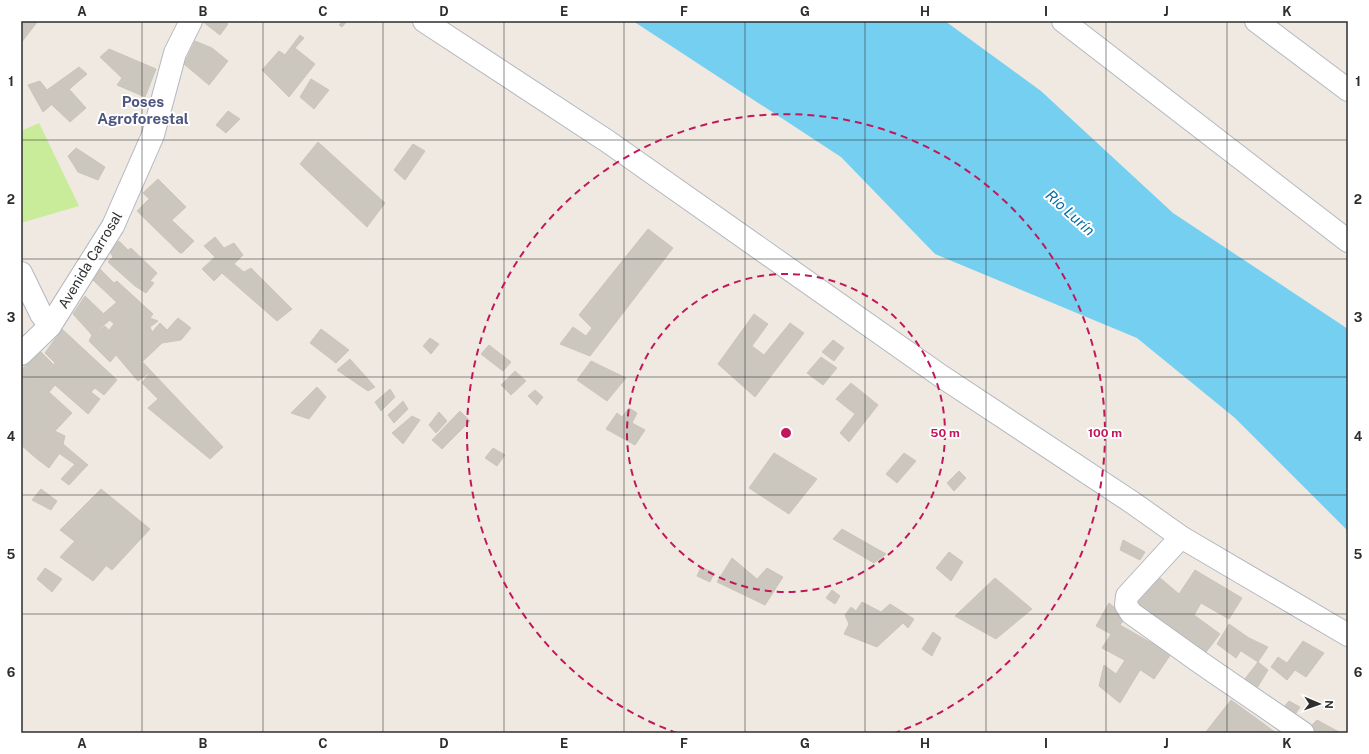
<svg xmlns="http://www.w3.org/2000/svg" width="1369" height="754" viewBox="0 0 1369 754" font-family="'Public Sans',sans-serif">
<rect width="100%" height="100%" fill="#efe9e1"/>
<path fill="#c9ec9a" d="M39 123 79 206 21 223V131Z"/>
<path fill="#75cff0" d="M633 21H945L1041 91 1173 213 1348 329V531L1235 418 1137 338 935 254 841 157Z"/>
<g fill="#cbc7bf" stroke="#cbc5ba">
<path d="M21 21H38L21 43Z"/>
<path d="M202 21H225L228 24 220 35Z"/>
<path d="M340 21H347L342 27 339 25 342 22Z"/>
<path d="M300 35 304 38 295 48 315 64 289 97 262 70 279 51 285 55Z"/>
<path d="M195 41 212 48 228 61 209 85 184 64Z"/>
<path d="M109 49 156 69 145 97 117 85 122 78 100 57Z"/>
<path d="M79 67 87 74 43 112 28 85 40 81 47 90Z"/>
<path d="M311 79 329 90 314 109 300 97Z"/>
<path d="M69 89 86 108 70 122 51 104Z"/>
<path d="M228 111 240 119 226 133 216 125Z"/>
<path d="M318 142 385 203 367 227 300 164Z"/>
<path d="M413 144 425 151 405 180 394 170Z"/>
<path d="M76 148 105 167 98 180 78 172 68 156Z"/>
<path d="M158 179 186 207 172 220 143 193Z"/>
<path d="M149 199 194 241 182 253H180L137 211Z"/>
<path d="M648 229 673 248 590 356 560 344 573 327 586 336 592 328 579 315Z"/>
<path d="M215 237 224 248 234 243 243 255 234 264 244 272 251 268 292 309 277 321 222 273 214 281 202 269 215 257 204 246Z"/>
<path d="M119 241 128 250 131 248 157 273 150 281 154 283 146 293 135 286 108 262 113 257 109 250Z"/>
<path d="M100 269 114 283 117 281 153 314 150 318 158 321 150 327 144 328 93 280Z"/>
<path d="M85 296 110 320 92 335 73 314Z"/>
<path d="M117 302 128 313 119 325 129 333 120 343 109 330 114 324 103 314Z"/>
<path d="M128 313 144 328 150 327 152 332 162 343 142 362 123 341 129 333 119 325Z"/>
<path d="M754 314 768 324 752 346 764 355 790 323 804 333 755 397 718 364Z"/>
<path d="M178 318 191 328 181 340 162 343 152 332 160 323 167 330Z"/>
<path d="M105 326 120 343 123 341 151 371 138 381 116 355 110 362 89 341 92 335Z"/>
<path d="M62 329 117 380 104 395 95 388 91 392 100 399 88 414 55 385 49 392 38 382 55 363 45 353Z"/>
<path d="M321 329 349 350 336 363 310 343Z"/>
<path d="M430 338 439 344 431 354 423 346Z"/>
<path d="M833 340 844 348 834 361 822 352Z"/>
<path d="M489 345 511 362 503 371 481 354Z"/>
<path d="M41 352 53 364 38 382 72 413 55 431 65 436 63 444 88 465 83 470 21 427V370Z"/>
<path d="M821 357 837 368 823 385 807 373Z"/>
<path d="M350 359 375 387 368 391 337 370Z"/>
<path d="M591 361 626 378 607 401 577 380Z"/>
<path d="M151 371 223 447 210 459 148 408 158 399 142 383Z"/>
<path d="M515 371 526 381 511 395 501 385Z"/>
<path d="M851 383 878 405 849 442 840 433 855 414 836 399Z"/>
<path d="M317 387 326 397 309 419 291 413Z"/>
<path d="M390 389 395 397 381 411 375 402Z"/>
<path d="M535 390 543 397 537 405 528 396Z"/>
<path d="M403 401 408 409 394 423 388 415Z"/>
<path d="M629 408 637 413 632 423 645 430 635 445 606 429 617 413 622 417Z"/>
<path d="M460 411 470 421 442 449 432 440Z"/>
<path d="M439 412 447 421 436 433 429 425Z"/>
<path d="M412 416 420 420 403 444 392 433Z"/>
<path d="M21 427 46 445 37 459 21 445Z"/>
<path d="M46 445 59 454 49 468 37 459Z"/>
<path d="M493 448 505 455 497 466 485 458Z"/>
<path d="M774 453 817 479 789 514 749 488Z"/>
<path d="M904 453 916 461 897 483 886 474Z"/>
<path d="M75 464 83 470 69 485 61 479Z"/>
<path d="M959 471 966 478 954 491 947 483Z"/>
<path d="M41 489 57 501 51 510 32 500Z"/>
<path d="M101 489 150 529 112 570 60 530Z"/>
<path d="M842 529 886 554 874 563 833 539Z"/>
<path d="M1123 540 1145 552 1140 560 1120 550Z"/>
<path d="M75 541 106 566 93 581 60 557Z"/>
<path d="M949 552 963 562 951 581 936 568Z"/>
<path d="M732 558 757 579 767 568 783 577 765 605 717 582Z"/>
<path d="M701 567 714 573 710 582 697 576Z"/>
<path d="M45 568 62 579 52 592 37 579Z"/>
<path d="M1195 570 1242 598 1229 619 1201 603 1194 615 1220 634 1203 656 1137 603 1159 577 1179 594Z"/>
<path d="M995 578 1032 609 996 639 955 616Z"/>
<path d="M832 590 840 596 835 604 826 598Z"/>
<path d="M862 602 881 612 890 604 914 619 908 628 903 623 877 647 844 634 849 624 845 615 851 607 856 611Z"/>
<path d="M1109 603 1126 617 1120 625 1148 641 1130 663 1102 648 1111 634 1096 626Z"/>
<path d="M1229 624 1249 638 1236 658 1217 644Z"/>
<path d="M933 632 941 638 932 656 922 649Z"/>
<path d="M1249 638 1268 647 1258 662 1241 651Z"/>
<path d="M1148 641 1171 654 1154 679 1130 663Z"/>
<path d="M1303 641 1324 653 1306 677 1295 670 1287 680 1271 667 1278 657 1287 663Z"/>
<path d="M1125 660 1140 670 1120 703 1099 686 1104 665 1116 674Z"/>
<path d="M1258 662 1268 670 1254 693 1241 684Z"/>
<path d="M1231 700 1264 724 1257 733H1205Z"/>
<path d="M1289 701 1300 707 1291 721 1278 714Z"/>
<path d="M1317 720 1341 733H1306L1305 732Z"/>
<path d="M1264 724 1276 733H1257Z"/>
</g>
<g fill="none" stroke-linecap="round" stroke-linejoin="round">
<g stroke="#b4b7c1" stroke-width="24">
<g id="minor">
<path d="M424 21 607 141 941 376 1133 503 1181 537 1348 635"/>
<path d="M1063 21 1348 241"/>
<path d="M1256 21 1348 90"/>
<path d="M21 273 41 314 50 326"/>
<path d="M21 354 50 326 113 226 153 135 175 53 191 21"/>
<path d="M1181 537 1127 596 1126 605 1131 613 1201 663 1303 733"/>
</g>
</g>
<use href="#minor" stroke="#fff" stroke-width="22"/>
</g>
<path fill="none" stroke="#2e2e2e" stroke-width="1" stroke-opacity="0.55" d="M142 21V733M263 21V733M383 21V733M504 21V733M624 21V733M745 21V733M865 21V733M986 21V733M1106 21V733M1227 21V733M21 140H1348M21 259H1348M21 377H1348M21 495H1348M21 614H1348"/>
<g fill="none" stroke="#c2185b" stroke-width="2" stroke-dasharray="7 5">
<circle cx="786" cy="433" r="159"/>
<path d="M677 733A319 319 0 1 1 895 733"/>
</g>
<g text-anchor="middle" stroke-width="4" stroke-linejoin="round" paint-order="stroke">
<g font-size="14" fill="#2e2e2e" stroke="#fff">
<text transform="translate(90 260) rotate(-59)" y="5">Avenida Carrosal</text>
</g>
<g font-size="15" font-weight="bold" fill="#4d5680" stroke="#fff">
<text x="143" y="107">Poses<tspan x="143" dy="17">Agroforestal</tspan></text>
</g>
<g font-size="15" font-style="italic" fill="#0d6fa3" stroke="#fff">
<text transform="translate(1070 213) rotate(42)" y="5">Río Lurín</text>
</g>
</g>
<circle cx="786" cy="433" r="6" fill="#c2185b" stroke="#fff" stroke-width="2"/>
<g font-size="12" text-anchor="middle" font-weight="bold" fill="#c2185b" stroke="#fff" stroke-width="4" stroke-linejoin="round" paint-order="stroke">
<text x="945" y="437">50 m</text>
<text x="1105" y="437">100 m</text>
</g>
<rect width="1369" height="754" fill="none" stroke="#ffffff" stroke-width="44"/>
<g transform="translate(1319 704) rotate(92)" stroke="#ffffff" stroke-width="3" paint-order="stroke">
<path d="M0-3L7 15L0 10L-7 15Z" fill="#2e2e2e"/>
<text y="-6" font-size="11" font-weight="bold" text-anchor="middle" fill="#2e2e2e">N</text>
</g>
<rect x="22" y="22" width="1325" height="710" fill="none" stroke="#2e2e2e" stroke-width="1.5"/>
<g font-size="13" text-anchor="middle" font-weight="bold" fill="#2e2e2e">
<text x="82" y="16">A</text>
<text x="203" y="16">B</text>
<text x="323" y="16">C</text>
<text x="444" y="16">D</text>
<text x="564" y="16">E</text>
<text x="684" y="16">F</text>
<text x="805" y="16">G</text>
<text x="925" y="16">H</text>
<text x="1046" y="16">I</text>
<text x="1166" y="16">J</text>
<text x="1287" y="16">K</text>
<text x="11" y="86">1</text>
<text x="1358" y="86">1</text>
<text x="11" y="204">2</text>
<text x="1358" y="204">2</text>
<text x="11" y="322">3</text>
<text x="1358" y="322">3</text>
<text x="11" y="441">4</text>
<text x="1358" y="441">4</text>
<text x="11" y="559">5</text>
<text x="1358" y="559">5</text>
<text x="11" y="677">6</text>
<text x="1358" y="677">6</text>
<text x="82" y="748">A</text>
<text x="203" y="748">B</text>
<text x="323" y="748">C</text>
<text x="444" y="748">D</text>
<text x="564" y="748">E</text>
<text x="684" y="748">F</text>
<text x="805" y="748">G</text>
<text x="925" y="748">H</text>
<text x="1046" y="748">I</text>
<text x="1166" y="748">J</text>
<text x="1287" y="748">K</text>
</g>
</svg>
